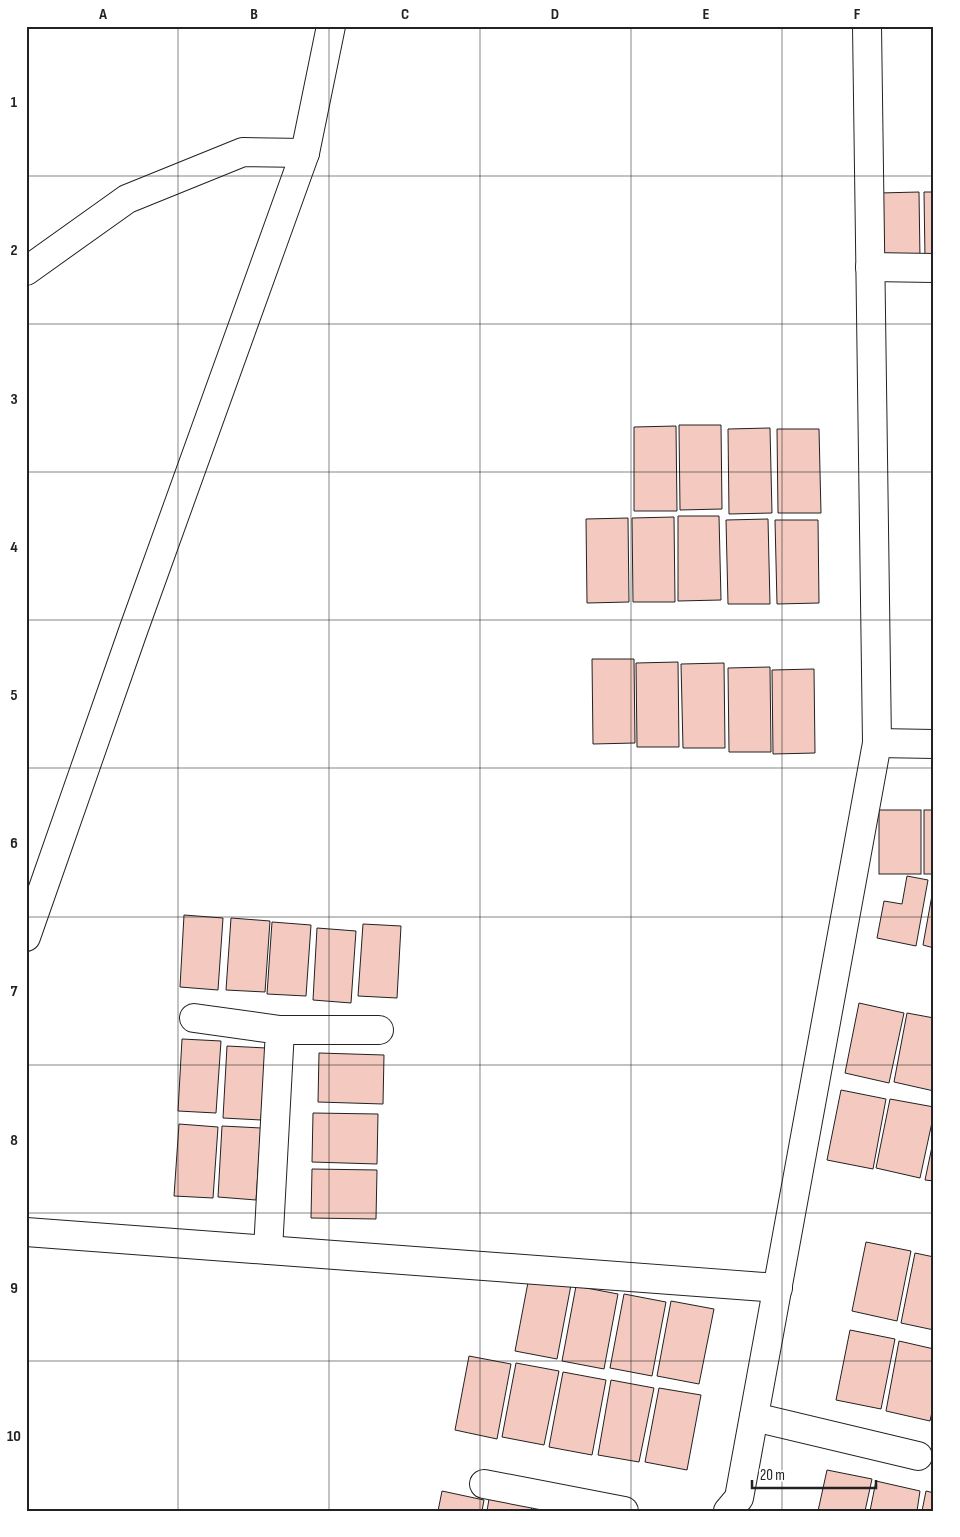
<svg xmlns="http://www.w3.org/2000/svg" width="960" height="1537" viewBox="0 0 960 1537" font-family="'Sofia Sans Condensed',sans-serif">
<rect width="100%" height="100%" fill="#fff"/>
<g fill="#f3c9c0" stroke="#222">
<path d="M919 192 920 259 881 260 879 193Z"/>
<path d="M924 192H934V259H925Z"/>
<path d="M679 425H721L722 509 680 510Z"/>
<path d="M676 426 677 511H634V427Z"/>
<path d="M770 428 772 513 729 514 728 429Z"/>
<path d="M777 429H819L821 513H778Z"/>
<path d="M678 516H719L721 600 678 601Z"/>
<path d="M674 517 675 602H633L632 518Z"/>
<path d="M628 518 629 602 587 603 586 519Z"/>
<path d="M768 519 770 604H728L726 520Z"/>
<path d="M775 520H818L819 603 777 604Z"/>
<path d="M592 659H634L635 743 593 744Z"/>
<path d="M678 662 679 747H637L636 663Z"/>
<path d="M724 663 725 748H683L681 664Z"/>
<path d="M770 667 771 752H729L728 668Z"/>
<path d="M814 669 815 753 773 754 772 670Z"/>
<rect x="879" y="810" width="42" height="64"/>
<rect x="924" y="810" width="10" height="64"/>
<path d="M907 876 928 880 916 946 877 938 884 901 902 904Z"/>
<path d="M934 884V948L923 945Z"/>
<path d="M184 915 223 918 218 990 180 987Z"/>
<path d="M231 918 270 921 265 992 226 990Z"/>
<path d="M272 922 311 925 306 996 267 994Z"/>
<path d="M363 924 401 926 397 998 358 996Z"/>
<path d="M317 928 356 931 351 1003 313 1000Z"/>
<path d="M859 1003 904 1013 889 1083 845 1073Z"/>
<path d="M907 1013 934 1018V1091L894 1082Z"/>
<path d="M182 1039 221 1041 216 1113 178 1111Z"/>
<path d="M227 1046 266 1048 261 1120 223 1118Z"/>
<path d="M319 1053 384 1055 383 1104 318 1102Z"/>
<path d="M841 1090 886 1099 873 1169 827 1160Z"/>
<path d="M890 1099 934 1107V1113L920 1178 876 1168Z"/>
<path d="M313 1113 378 1114 377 1164 312 1162Z"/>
<path d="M179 1124 218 1127 213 1198 174 1196Z"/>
<path d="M222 1126 261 1128 256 1200 218 1197Z"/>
<path d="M934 1137V1181L925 1180Z"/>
<path d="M312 1169 377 1170 376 1219 311 1218Z"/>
<path d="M866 1242 911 1251 897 1321 852 1311Z"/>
<path d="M915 1253 934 1257V1330L901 1323Z"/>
<path d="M529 1277 571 1285 557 1359 515 1351Z"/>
<path d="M576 1286 618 1294 604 1369 562 1361Z"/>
<path d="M624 1294 666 1302 652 1376 610 1368Z"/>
<path d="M671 1301 714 1309 699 1384 657 1376Z"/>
<path d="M850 1330 895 1339 881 1409 836 1400Z"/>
<path d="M899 1341 934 1349V1403L930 1421 886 1411Z"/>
<path d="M469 1356 511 1364 497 1439 455 1430Z"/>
<path d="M516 1363 559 1371 544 1445 502 1437Z"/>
<path d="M563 1372 606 1380 592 1455 549 1447Z"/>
<path d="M611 1380 654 1388 639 1462 598 1455Z"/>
<path d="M659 1388 701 1395 687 1470 645 1462Z"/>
<path d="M827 1470 872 1479 865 1511H818Z"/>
<path d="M876 1481 920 1491 917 1511H870Z"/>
<path d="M442 1491 484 1500 482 1511H438Z"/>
<path d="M926 1491 934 1493V1511H922Z"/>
<path d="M489 1499 532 1506 531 1511H487Z"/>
</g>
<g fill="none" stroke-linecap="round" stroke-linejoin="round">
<g stroke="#222" stroke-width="30">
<g id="minor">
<path d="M870 267 934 268"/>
<path d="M26 271 127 199 243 152 305 153"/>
<path d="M877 743 934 744"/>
<path d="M26 937 133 631 305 153 331 26"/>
<path d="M194 1018 280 1030 268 1250"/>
<path d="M280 1030H379"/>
<path d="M26 1232 778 1288"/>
<path d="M754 1417 918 1456"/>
<path d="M484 1484 624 1511"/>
<path d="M728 1511 739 1498 877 743 867 26"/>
</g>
</g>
<use href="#minor" stroke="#fff" stroke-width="28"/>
</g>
<path fill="none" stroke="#222" stroke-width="1" stroke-opacity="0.55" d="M178 26V1511M329 26V1511M480 26V1511M631 26V1511M782 26V1511M26 176H934M26 324H934M26 472H934M26 620H934M26 768H934M26 917H934M26 1065H934M26 1213H934M26 1361H934"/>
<rect width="960" height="1537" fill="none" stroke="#ffffff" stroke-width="55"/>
<path d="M752 1480v8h124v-8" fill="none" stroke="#222222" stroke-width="2.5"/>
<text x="760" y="1480" font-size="15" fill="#222222" stroke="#ffffff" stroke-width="4" paint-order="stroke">20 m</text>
<rect x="28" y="28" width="904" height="1482" fill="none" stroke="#222" stroke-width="2"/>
<g font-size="16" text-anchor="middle" font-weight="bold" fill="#222">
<text x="103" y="19">A</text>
<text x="254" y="19">B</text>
<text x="405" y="19">C</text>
<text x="555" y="19">D</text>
<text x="706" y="19">E</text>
<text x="857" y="19">F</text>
<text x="14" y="107">1</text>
<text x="14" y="255">2</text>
<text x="14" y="404">3</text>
<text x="14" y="552">4</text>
<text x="14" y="700">5</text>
<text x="14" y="848">6</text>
<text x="14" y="996">7</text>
<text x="14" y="1145">8</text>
<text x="14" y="1293">9</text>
<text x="14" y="1441">10</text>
</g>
</svg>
